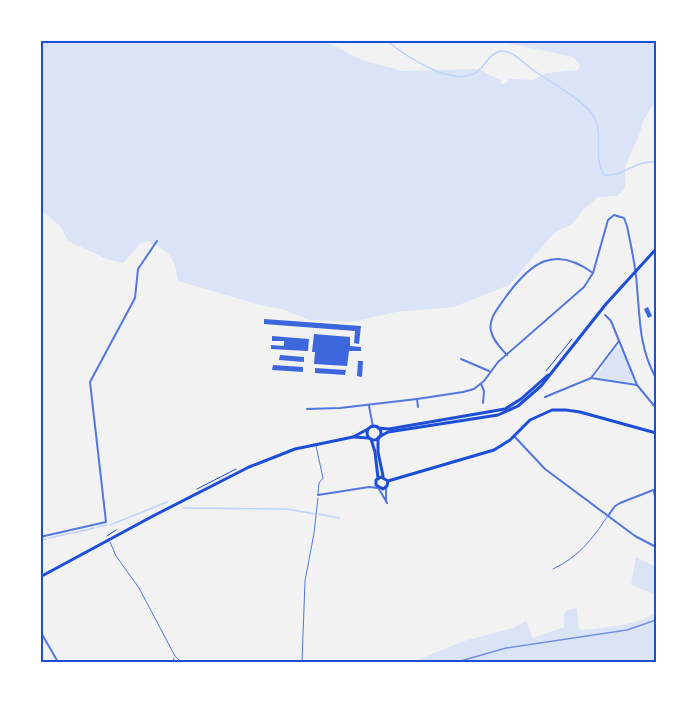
<svg xmlns="http://www.w3.org/2000/svg" width="697" height="703" viewBox="0 0 697 703" font-family="'DejaVu Sans',sans-serif">
<rect width="100%" height="100%" fill="#f2f2f2"/>
<g fill="#dbe4f7">
<path d="M41 41H325L362 60 402 71 478 69 501 80V84L506 83 510 79 533 80 546 73 578 70 580 65 573 57 499 41H656V100L642 123 640 133 625 167V186L621 192 617 196 598 197 583 210 572 224 554 233 509 285 454 307 396 312 352 322 309 320 282 309 260 305 178 281C174 256 171 253 148 241L141 243 123 263 109 260 68 241 60 226 41 210Z"/>
<path d="M616 347 621 350 633 378 632 382 598 378 596 376Z"/>
<path d="M636 557 656 567V595L631 585Z"/>
<path d="M577 608 579 629 583 630C608 627 634 626 656 613V662H412L464 641 513 628 526 621 533 638 564 627V614L567 610Z"/>
</g>
<g fill="none" stroke-linecap="round" stroke-linejoin="round">
<g stroke="#bfd3fe" stroke-width="1.5">
<path d="M386 40C404 55 455 90 478 71 487 64 488 54 501 51 505 51 511 53 514 55 522 60 528 67 536 72 552 83 585 101 594 117 604 136 593 159 604 175 623 177 635 160 656 162"/>
<path d="M183 508 287 509 315 514"/>
<path d="M319 514 339 518"/>
<path d="M110 525 167 502"/>
<path d="M97 527 107 525"/>
<path d="M73 533 94 528"/>
<path d="M49 538 71 533"/>
<path d="M40 540 46 539"/>
</g>
</g>
<g fill="#3d67dc">
<path d="M648 307 652 316 648 318 644 309Z"/>
<path d="M264 319 361 326 359 344 354 343 355 331 264 324Z"/>
<path d="M314 334 350 337V346L361 347V351H349L347 366 314 364 315 352H312Z"/>
<path d="M272 336 309 339 308 351 271 349V345L284 346V341H272Z"/>
<path d="M280 355 304 357V362L279 360Z"/>
<path d="M358 361H363L362 377 357 376Z"/>
<path d="M273 365 303 367V372L272 370Z"/>
<path d="M315 368 346 370 345 375 315 373Z"/>
</g>
<g fill="none" stroke-linecap="round" stroke-linejoin="round">
<g stroke="#1d4ed8" stroke-width="1">
<path d="M546 371 572 339"/>
<path d="M197 489 236 469"/>
<path d="M107 536 116 530"/>
</g>
<g stroke="#5277de" stroke-width="1">
<path d="M316 446 323 478 319 483 318 494"/>
<path d="M110 542 116 556 139 588 175 656 181 662"/>
<path d="M553 569C578 557 592 540 607 517"/>
<path d="M173 662 174 658"/>
<path d="M302 662 305 581 314 533 318 498"/>
</g>
<g stroke="#5277de" stroke-width="2">
<path d="M605 315 611 321 637 385 656 408"/>
<path d="M507 355C501 348 493 341 491 331 488 319 498 308 505 298 530 263 554 244 593 273"/>
<path d="M461 359 489 371"/>
<path d="M591 378 637 385"/>
<path d="M481 384 484 391 483 403"/>
<path d="M545 397 591 378 619 341"/>
<path d="M369 406 373 427"/>
<path d="M418 407 417 399 463 392 474 389 484 381 498 362 584 287 593 273 608 220 614 215 624 218 627 226C631 246 636 267 637 287 640 319 639 348 656 378"/>
<path d="M307 409 340 408 417 399"/>
<path d="M514 436 545 469 635 536 656 547"/>
<path d="M379 489 387 503"/>
<path d="M654 491 656 503"/>
<path d="M318 495 369 487 378 488"/>
<path d="M386 501V488"/>
<path d="M608 516 615 506 620 503 656 489"/>
<path d="M40 537 106 522 90 382 135 298 138 269 157 241"/>
<path d="M40 631 58 662"/>
</g>
<g stroke="#1d4ed8" stroke-width="3">
<path d="M378 438V452L383 476"/>
<path d="M371 439 375 452 378 478"/>
<path d="M388 481 381 477 376 480V485L383 489 387 486 388 481 494 450 510 440 530 420 552 410H566L580 412 656 433"/>
</g>
<g stroke="#1d4ed8" stroke-width="3">
<circle cx="374" cy="433" r="7"/>
<path d="M378 428 389 429 505 409 521 399 548 375"/>
<path d="M354 437 369 438"/>
<path d="M379 437 388 432 498 415 518 406 541 386 606 304 656 249"/>
<path d="M40 577 153 516 249 467 295 449 353 437 368 429"/>
</g>
<path stroke="#7290e2" stroke-width="1.5" d="M457 662 506 648 627 630 656 620"/>
</g>
<rect width="697" height="703" fill="none" stroke="#ffffff" stroke-width="84"/>
<rect x="42" y="42" width="613" height="619" fill="none" stroke="#1d4ed8" stroke-width="2"/>
</svg>
